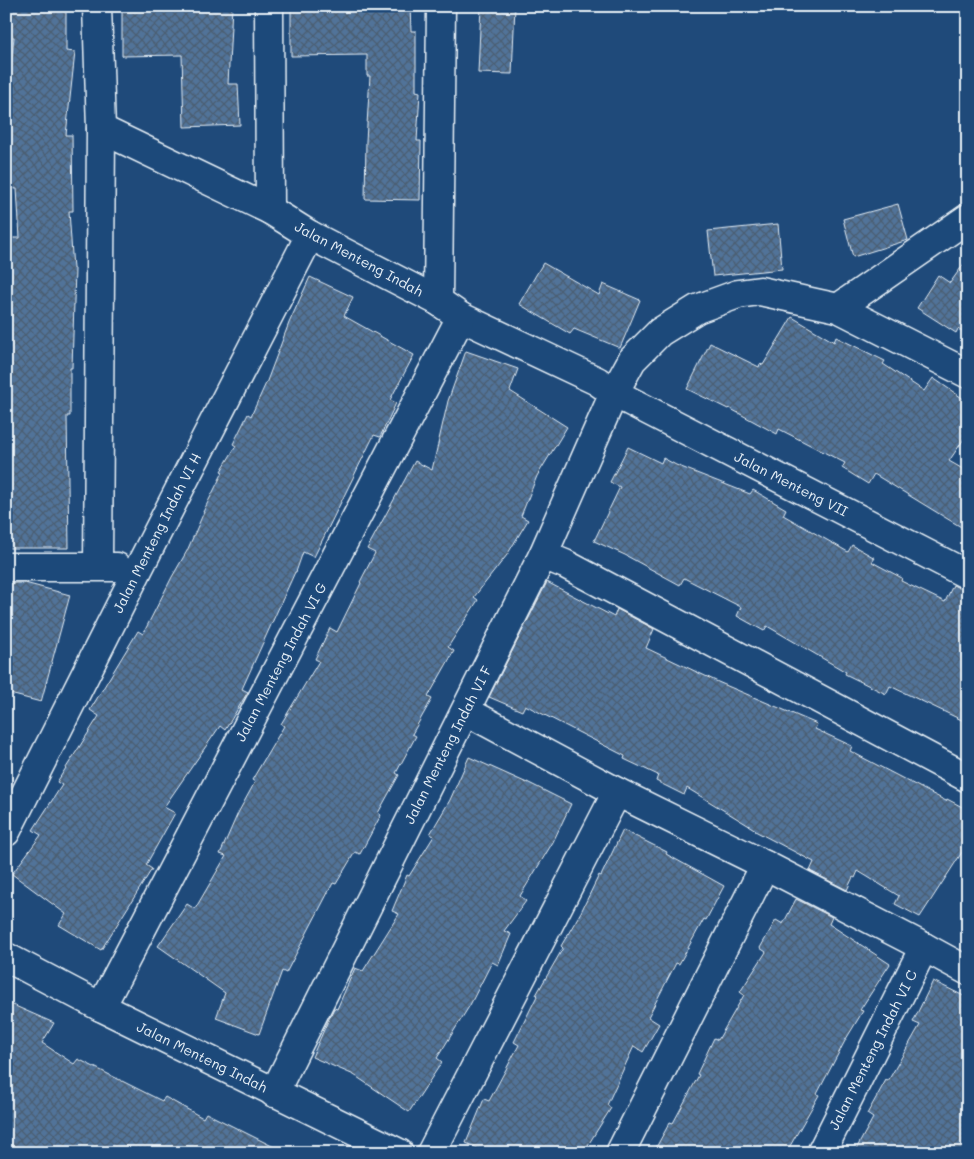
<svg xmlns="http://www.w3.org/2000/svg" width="974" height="1159" viewBox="0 0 974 1159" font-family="Mali,sans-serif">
<defs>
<pattern id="building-cross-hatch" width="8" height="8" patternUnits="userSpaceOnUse" patternTransform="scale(1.25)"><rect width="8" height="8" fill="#517399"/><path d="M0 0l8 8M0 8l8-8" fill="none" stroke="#4c5e72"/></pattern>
</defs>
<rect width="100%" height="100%" fill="#1f4a7a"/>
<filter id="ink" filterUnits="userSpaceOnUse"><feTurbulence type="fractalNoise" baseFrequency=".02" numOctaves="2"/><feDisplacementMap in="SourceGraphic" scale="10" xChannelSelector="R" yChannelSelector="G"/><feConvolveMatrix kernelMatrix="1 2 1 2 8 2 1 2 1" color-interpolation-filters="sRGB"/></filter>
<g filter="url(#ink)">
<g fill="url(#building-cross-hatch)" stroke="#e8f1f8">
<path d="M6 6H66V51L75 52 66 135H72L73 211H69L73 269H75L72 368H70V416H67L69 548H6V238H20L17 189 6 188V146H11V81H9L14 37H6Z"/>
<path d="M163 6H232L228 84H238L240 125 184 127 182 55 122 56V7Z"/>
<path d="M291 6H410L411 31H416V91L420 92 417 141H421L420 200 365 199 366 141 370 76H367V55L291 56Z"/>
<path d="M481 6H515L512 74 478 73Z"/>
<path d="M898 204 908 240 853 257 843 219Z"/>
<path d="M778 224 782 269 713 276 708 231Z"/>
<path d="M968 258V336L958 329 956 333 917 308 938 275 950 283Z"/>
<path d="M543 263 599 295 603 284 640 300 620 348 574 329 570 334 519 304Z"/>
<path d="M310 277 353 297 344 316 414 355 390 400 396 403 380 437 374 435 314 557 303 552 296 572H295L242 689 248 692 246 695 225 730 220 726 164 807 175 813 146 865 152 869 101 950 59 925 66 914 12 874 41 835 33 830 62 785 57 782 99 716 90 710 138 631 143 634 172 577 187 551 204 512H203L223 472 221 471 236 446 233 444 248 414 251 416 267 381 289 323Z"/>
<path d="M792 317 834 342 836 337 885 361 883 364 924 391 933 378 968 402V433L949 461 968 472V531L946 518 874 474 868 484 842 468 845 463 779 429 777 434 729 408 728 409 687 389 710 343 759 367 760 364 763 365Z"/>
<path d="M466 351 518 369 510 391 567 427 537 476 521 516 528 520 507 555 474 597 478 600 448 647 454 651 428 697 432 699 412 734 416 736 396 773 399 775 378 813 381 815 360 854 355 852 336 884 333 883 286 973 282 971 259 1034 216 1018 225 993 158 946 187 904 195 909 226 856 220 854 238 813 255 782 252 780 284 726 281 724 319 661 315 659 330 628 337 632 361 583 360 582 375 553 367 549 415 461 432 470 448 401Z"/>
<path d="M628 447 661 463 663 458 676 465 750 494 753 490 786 509 783 515 848 552 852 545 875 558 872 562 902 578 901 581 945 602 953 585 961 589 968 590V723L890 686 886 694 845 674 846 672 767 626 764 631 737 616 741 607 684 578 680 585 625 555 594 541 620 487 610 482Z"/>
<path d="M547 582 614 617 617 609 654 629 646 648 718 682 817 724 815 729 852 746 850 751 946 801 947 799 968 810V843L920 917 895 904 899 896 858 871 855 878 853 877 847 890 810 871 814 862 755 831 756 830 687 788 684 795 656 781 658 775 624 759 625 756 525 705 522 711 489 697Z"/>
<path d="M6 583H25L70 595 41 702 6 693Z"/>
<path d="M469 757 527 783V782L571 804 553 842 520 896 526 901 504 931 511 934 498 965 492 962 470 1005 437 1058 442 1062 409 1112 354 1075 312 1057 327 1023 334 1008 337 1009 355 968 363 971 399 914 392 911 407 875 409 876 434 836 430 834 450 800Z"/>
<path d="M623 830 667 852 666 854 724 886 706 920 704 919 679 964 676 963 648 1017 659 1024 643 1052 634 1046 607 1105 611 1108 583 1153H489L466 1143 484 1099 489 1101 519 1045 514 1042 537 996 536 995 563 948 561 946 581 912 599 875 601 876Z"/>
<path d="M796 899 832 917 829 924 890 964 860 1010 863 1011 846 1039 817 1094 819 1095 786 1153H653L670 1122 673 1123 699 1075 697 1074 714 1038 718 1040 744 995 740 992 766 952 760 948 776 920 783 924Z"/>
<path d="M933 981 968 998V1153H854L873 1118 867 1114 886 1080 888 1081 920 1025 913 1022Z"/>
<path d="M6 1002 54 1023 42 1043 74 1064 78 1059 162 1101 165 1097 203 1118 206 1113 286 1153H19L6 1147Z"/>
</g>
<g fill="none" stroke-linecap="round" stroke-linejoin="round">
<g stroke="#e8f1f8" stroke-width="31">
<g id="minor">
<path d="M97 6 101 129 98 566"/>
<path d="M269 6 270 210"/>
<path d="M101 129 270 210 310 235 438 301 461 317 597 381 614 393 968 575"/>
<path d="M438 301 441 6"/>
<path d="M838 308 968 218"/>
<path d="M543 555 565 564 968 778"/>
<path d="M6 567H117"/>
<path d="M466 711 617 792 765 865 924 947 968 971"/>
<path d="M6 832 139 568 310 235"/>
<path d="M6 957 101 1007 399 1153"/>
<path d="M101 1007 461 317"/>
<path d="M274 1093 543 555 614 393 632 360 660 332 697 309 738 294 760 291 838 308 968 374"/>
<path d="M431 1153 617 792"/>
<path d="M620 1153 765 865"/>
<path d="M821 1153 924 947"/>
</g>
</g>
<use href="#minor" stroke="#1f4a7a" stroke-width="28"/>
</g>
</g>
<g text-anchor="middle" stroke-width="5" stroke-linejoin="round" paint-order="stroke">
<g font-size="14" fill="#e8f1f8" stroke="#1f4a7a">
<text transform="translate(359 259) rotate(28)" y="5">Jalan Menteng Indah</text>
<text transform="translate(791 484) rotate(27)" y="5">Jalan Menteng VII</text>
<text transform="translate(157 533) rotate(-63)" y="5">Jalan Menteng Indah VI H</text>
<text transform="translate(281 662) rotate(-62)" y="5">Jalan Menteng Indah VI G</text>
<text transform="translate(448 745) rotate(-63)" y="5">Jalan Menteng Indah VI F</text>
<text transform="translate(873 1050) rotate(-63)" y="5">Jalan Menteng Indah VI C</text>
<text transform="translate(202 1057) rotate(26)" y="5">Jalan Menteng Indah</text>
</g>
</g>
<rect width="974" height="1159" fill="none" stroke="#1f4a7a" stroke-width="25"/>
<rect x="12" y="12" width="949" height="1134" fill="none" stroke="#e8f1f8" stroke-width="2" filter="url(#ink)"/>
</svg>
